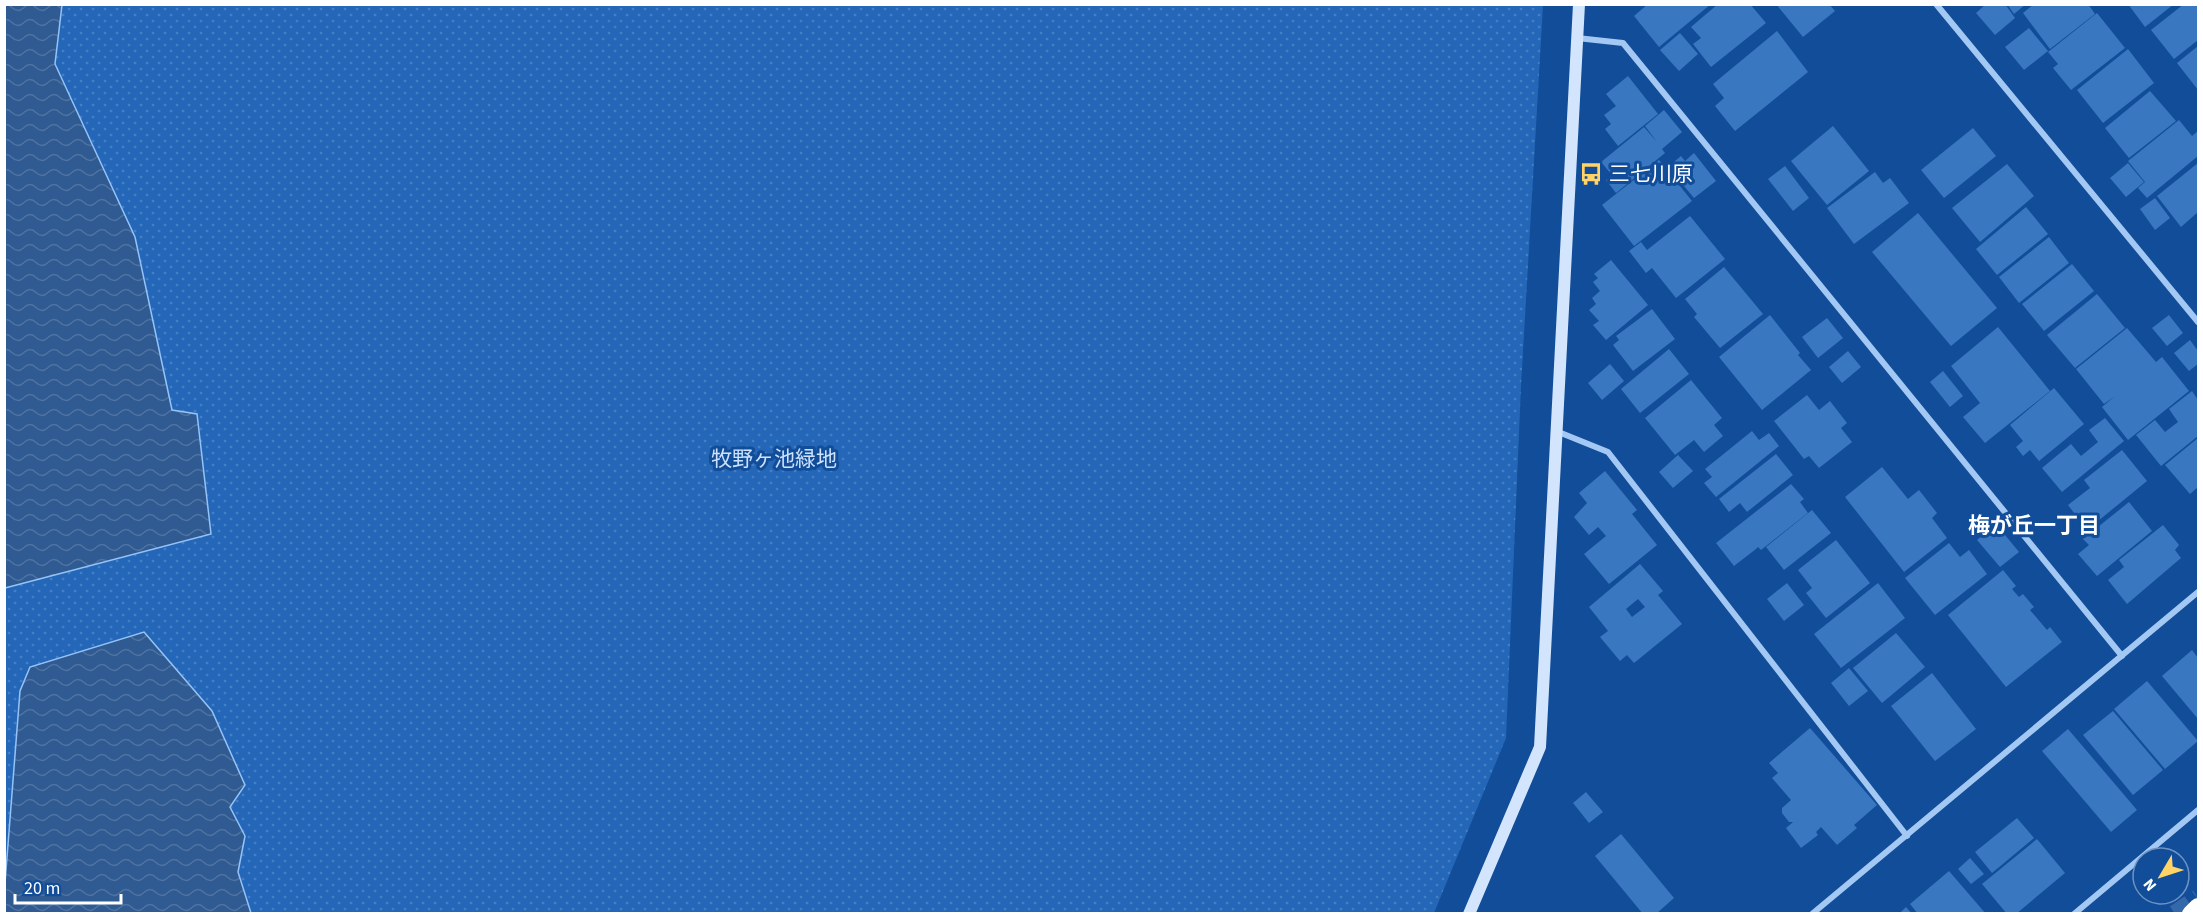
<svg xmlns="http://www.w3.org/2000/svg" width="2203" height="918" viewBox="0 0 2203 918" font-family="'Source Sans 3','Noto Sans JP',sans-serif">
<defs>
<pattern id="park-dots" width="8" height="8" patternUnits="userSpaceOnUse" patternTransform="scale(1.5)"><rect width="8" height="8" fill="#2467b8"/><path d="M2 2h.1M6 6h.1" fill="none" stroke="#457ec3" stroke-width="1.8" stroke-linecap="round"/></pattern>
<pattern id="water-waves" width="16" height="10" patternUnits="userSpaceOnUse" patternTransform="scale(1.5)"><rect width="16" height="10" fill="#2f5a92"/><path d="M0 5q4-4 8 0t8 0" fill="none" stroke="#4e73a2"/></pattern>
</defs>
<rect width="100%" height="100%" fill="#114d99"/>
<path fill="url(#park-dots)" d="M5 5H1543L1521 386 1506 738 1434 913 5 914Z"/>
<g fill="url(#water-waves)" stroke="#95c3f7" stroke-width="1.5">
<path d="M5 4 62 5 55 64 135 237 172 410 197 414 211 534 5 588Z"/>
<path d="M144 632 212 711 245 785 230 807 245 836 238 872 251 913H5V883L20 691 30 667Z"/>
</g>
<g fill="#3a77c1" fill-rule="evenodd">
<path d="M1648 4H1711L1659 47 1634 16Z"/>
<path d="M1718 4H1750L1766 23 1711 67 1693 44 1701 38 1691 27Z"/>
<path d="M1776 4H1829L1835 11 1803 37Z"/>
<path d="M1986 4H2005L2015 18 1995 35 1976 13Z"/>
<path d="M2007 4H2026L2014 14Z"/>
<path d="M2034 4H2088L2095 14 2050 49 2023 13Z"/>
<path d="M2128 4H2174L2145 27Z"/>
<path d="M2184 4H2198V40L2174 59 2151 30Z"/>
<path d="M2097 13 2125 48 2071 90 2053 68 2058 64 2048 52Z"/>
<path d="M2029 28 2048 51 2024 70 2005 47Z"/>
<path d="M1777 31 1808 72 1735 131 1715 106 1724 98 1713 84Z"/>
<path d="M1680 33 1698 54 1679 71 1660 50Z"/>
<path d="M2198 46V90L2177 63Z"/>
<path d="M2128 49 2154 83 2103 123 2077 90Z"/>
<path d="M1628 76 1658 114 1618 146 1605 129 1611 124 1604 115 1616 106 1606 94Z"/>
<path d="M2150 91 2176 121 2129 158 2105 128Z"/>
<path d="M1664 110 1682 132 1662 149 1665 153 1616 193 1606 180 1612 175 1601 162 1644 127 1657 142 1645 126Z"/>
<path d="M2179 120 2192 136 2198 131V156L2147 198 2138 188 2145 182 2128 161Z"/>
<path d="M1833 126 1869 171 1827 205 1791 161Z"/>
<path d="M1973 128 1996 156 1944 198 1921 170Z"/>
<path d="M1694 153 1716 181 1694 198 1668 167 1681 156 1685 161Z"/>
<path d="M1659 160 1692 201 1634 246 1602 205Z"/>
<path d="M2128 163 2144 182 2126 197 2110 178Z"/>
<path d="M2198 163V212L2181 227 2157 196Z"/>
<path d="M2007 164 2034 196 1980 242 1952 208Z"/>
<path d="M1785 166 1809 198 1793 211 1768 179Z"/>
<path d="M1875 172 1883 183 1890 178 1909 203 1854 244 1827 208Z"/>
<path d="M2155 198 2170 218 2155 230 2140 209Z"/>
<path d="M2026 207 2048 234 1997 275 1976 249Z"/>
<path d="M1918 213 1997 308 1951 346 1872 252Z"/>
<path d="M1690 216 1725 259 1676 298 1652 268 1646 273 1629 251 1641 242 1647 250Z"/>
<path d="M2049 237 2069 263 2019 303 1999 277Z"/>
<path d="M1611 260 1648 305 1606 340 1593 325 1599 321 1589 310 1596 304 1592 298 1600 291 1593 282 1598 278 1594 274Z"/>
<path d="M2072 264 2094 291 2044 331 2022 304Z"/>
<path d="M1724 267 1763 314 1720 348 1694 317 1697 314 1685 299Z"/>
<path d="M2097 294 2125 328 2075 368 2047 335Z"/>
<path d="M1652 309 1675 339 1633 371 1613 345 1619 340 1616 336Z"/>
<path d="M1770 315 1800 353 1798 355 1811 370 1762 410 1719 357Z"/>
<path d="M2169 315 2183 333 2167 346 2152 328Z"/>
<path d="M1827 318 1843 338 1818 358 1802 337Z"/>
<path d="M1998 327 2050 391 1985 443 1963 417 1980 403 1951 366Z"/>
<path d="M2127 328 2156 362 2162 357 2189 391 2128 440 2102 407 2115 396 2104 404 2076 369Z"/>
<path d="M2190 340 2198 351V364L2189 371 2174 353Z"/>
<path d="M1669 349 1689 374 1640 413 1621 389Z"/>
<path d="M1848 351 1861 367 1842 383 1829 367Z"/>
<path d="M1610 364 1624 381 1602 400 1588 383Z"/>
<path d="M1943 371 1963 396 1950 407 1930 382Z"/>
<path d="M1691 380 1722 418 1714 425 1723 436 1704 452 1694 440 1675 455 1645 418Z"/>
<path d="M2054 388 2084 424 2039 461 2030 450 2023 456 2016 447 2023 441 2010 425Z"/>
<path d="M2192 391 2198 400V436L2161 466 2136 435 2155 420 2165 432 2178 422 2169 409Z"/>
<path d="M1807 395 1819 410 1830 401 1847 423 1841 428 1852 442 1819 468 1809 456 1804 459 1774 421Z"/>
<path d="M2105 418 2124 441 2062 492 2042 468 2071 444 2081 456 2098 442 2089 430Z"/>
<path d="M1752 431 1759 440 1769 433 1779 446 1716 497 1704 483 1712 477 1705 469Z"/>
<path d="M2198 438V487L2190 494 2165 465Z"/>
<path d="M2122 450 2147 481 2087 530 2068 505 2090 488 2084 480Z"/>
<path d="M1776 454 1793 475 1747 512 1740 503 1729 512 1719 499Z"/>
<path d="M1678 455 1693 471 1673 488 1659 472Z"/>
<path d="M1882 467 1908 499 1919 490 1937 513 1932 518 1947 538 1904 572 1845 497Z"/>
<path d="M1605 471 1637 510 1632 514 1657 545 1609 584 1584 554 1606 536 1598 527 1589 535 1574 517 1587 503 1579 493Z"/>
<path d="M1791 484 1804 499 1800 502 1808 513 1761 550 1758 547 1756 549 1734 566 1716 543Z"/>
<path d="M2129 502 2152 531 2097 576 2078 554 2089 545 2083 539Z"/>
<path d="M1812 510 1831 533 1784 570 1766 547Z"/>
<path d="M1996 524 2019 552 2000 567 1977 540Z"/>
<path d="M2163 525 2179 545 2175 550 2181 558 2127 604 2108 580 2124 567 2119 560Z"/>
<path d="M1836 540 1870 583 1826 618 1806 593 1812 588 1798 570Z"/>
<path d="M1949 543 1960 557 1969 550 1987 574 1935 615 1905 578Z"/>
<path d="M1640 564 1663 591 1658 595 1682 624 1634 663 1627 655 1620 661 1600 637 1608 631 1589 607ZM1638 599 1645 607 1632 617 1626 609Z"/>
<path d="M2003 570 2016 586 2012 589 2019 597 2023 594 2034 607 2030 610 2047 630 2050 627 2062 642 2006 687 1948 615Z"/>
<path d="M1787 583 1804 605 1784 621 1767 599Z"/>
<path d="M1878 583 1905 618 1841 668 1814 634Z"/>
<path d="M1896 633 1925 667 1882 703 1853 668Z"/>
<path d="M2192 650 2198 658V719L2162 676Z"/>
<path d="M1849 668 1868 691 1849 706 1831 683Z"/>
<path d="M1932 673 1976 729 1935 761 1891 706Z"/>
<path d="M2147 681 2198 741 2165 769 2114 709Z"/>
<path d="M2113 711 2163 770 2133 795 2083 735Z"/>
<path d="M1810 728 1877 805 1854 825 1857 828 1837 845 1821 827 1816 832 1818 835 1801 848 1786 828 1793 822H1789L1782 813V808L1791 800 1772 778 1778 773 1769 763Z"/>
<path d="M2068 729 2137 810 2111 832 2042 751Z"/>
<path d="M1586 792 1603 812 1589 823 1573 803Z"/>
<path d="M2017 818 2034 838 1992 873 1975 852Z"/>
<path d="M1621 834 1674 898 1656 914H1643L1595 856Z"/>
<path d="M2037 839 2065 873 2016 914H2007L1982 884Z"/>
<path d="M1970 858 1984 874 1971 884 1958 869Z"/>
<path d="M1949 871 1986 914H1918L1910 904Z"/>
<path d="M1906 907 1912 914H1899Z"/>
</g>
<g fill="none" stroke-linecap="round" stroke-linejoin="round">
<path stroke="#3568a8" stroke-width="18" stroke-dasharray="18 9" stroke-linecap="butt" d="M2175 914 2198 898"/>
<g stroke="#a3c8f4" stroke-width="6">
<path d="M1936 4 2198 322"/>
<path d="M1577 38 1623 43 2122 656"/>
<path d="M1556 431 1608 452 1907 836"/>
<path d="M1812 914 2198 592"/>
<path d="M2074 914 2198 810"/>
</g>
<path stroke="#d3e5fd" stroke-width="12" d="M1469 914 1540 747 1579 4"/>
<path stroke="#fff" stroke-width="18" d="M2191 914 2198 907"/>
</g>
<defs>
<g id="bus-bare" transform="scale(1.8)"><path d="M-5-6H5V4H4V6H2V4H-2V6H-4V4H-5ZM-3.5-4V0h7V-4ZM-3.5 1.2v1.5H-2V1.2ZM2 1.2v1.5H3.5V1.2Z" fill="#ffd366" stroke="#114d99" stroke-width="2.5" paint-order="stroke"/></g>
</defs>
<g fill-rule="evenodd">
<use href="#bus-bare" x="1591" y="174"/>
</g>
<g text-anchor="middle" stroke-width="6" stroke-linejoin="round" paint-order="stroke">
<g font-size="21" fill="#fff" stroke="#114d99" text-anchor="start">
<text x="1609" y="181">三七川原</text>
</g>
<g font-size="21" fill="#cce2fe" stroke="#114d99">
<text x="774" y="466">牧野ヶ池緑地</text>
</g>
<g font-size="22" font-weight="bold" fill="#fff" stroke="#114d99">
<text x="2034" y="533">梅が丘一丁目</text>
</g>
</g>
<rect width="2203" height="918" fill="none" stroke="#ffffff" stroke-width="12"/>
<g transform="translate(2161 876) rotate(231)"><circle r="28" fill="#114d99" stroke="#7094c2" stroke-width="1.5"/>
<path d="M0-4.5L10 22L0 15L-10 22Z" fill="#ffd366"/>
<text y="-9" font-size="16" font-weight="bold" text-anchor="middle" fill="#ffffff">N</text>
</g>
<path d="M15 894v9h106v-9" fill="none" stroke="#ffffff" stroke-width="3"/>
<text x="24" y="894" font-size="18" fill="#ffffff" stroke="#114d99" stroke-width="4.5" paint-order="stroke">20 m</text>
</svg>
